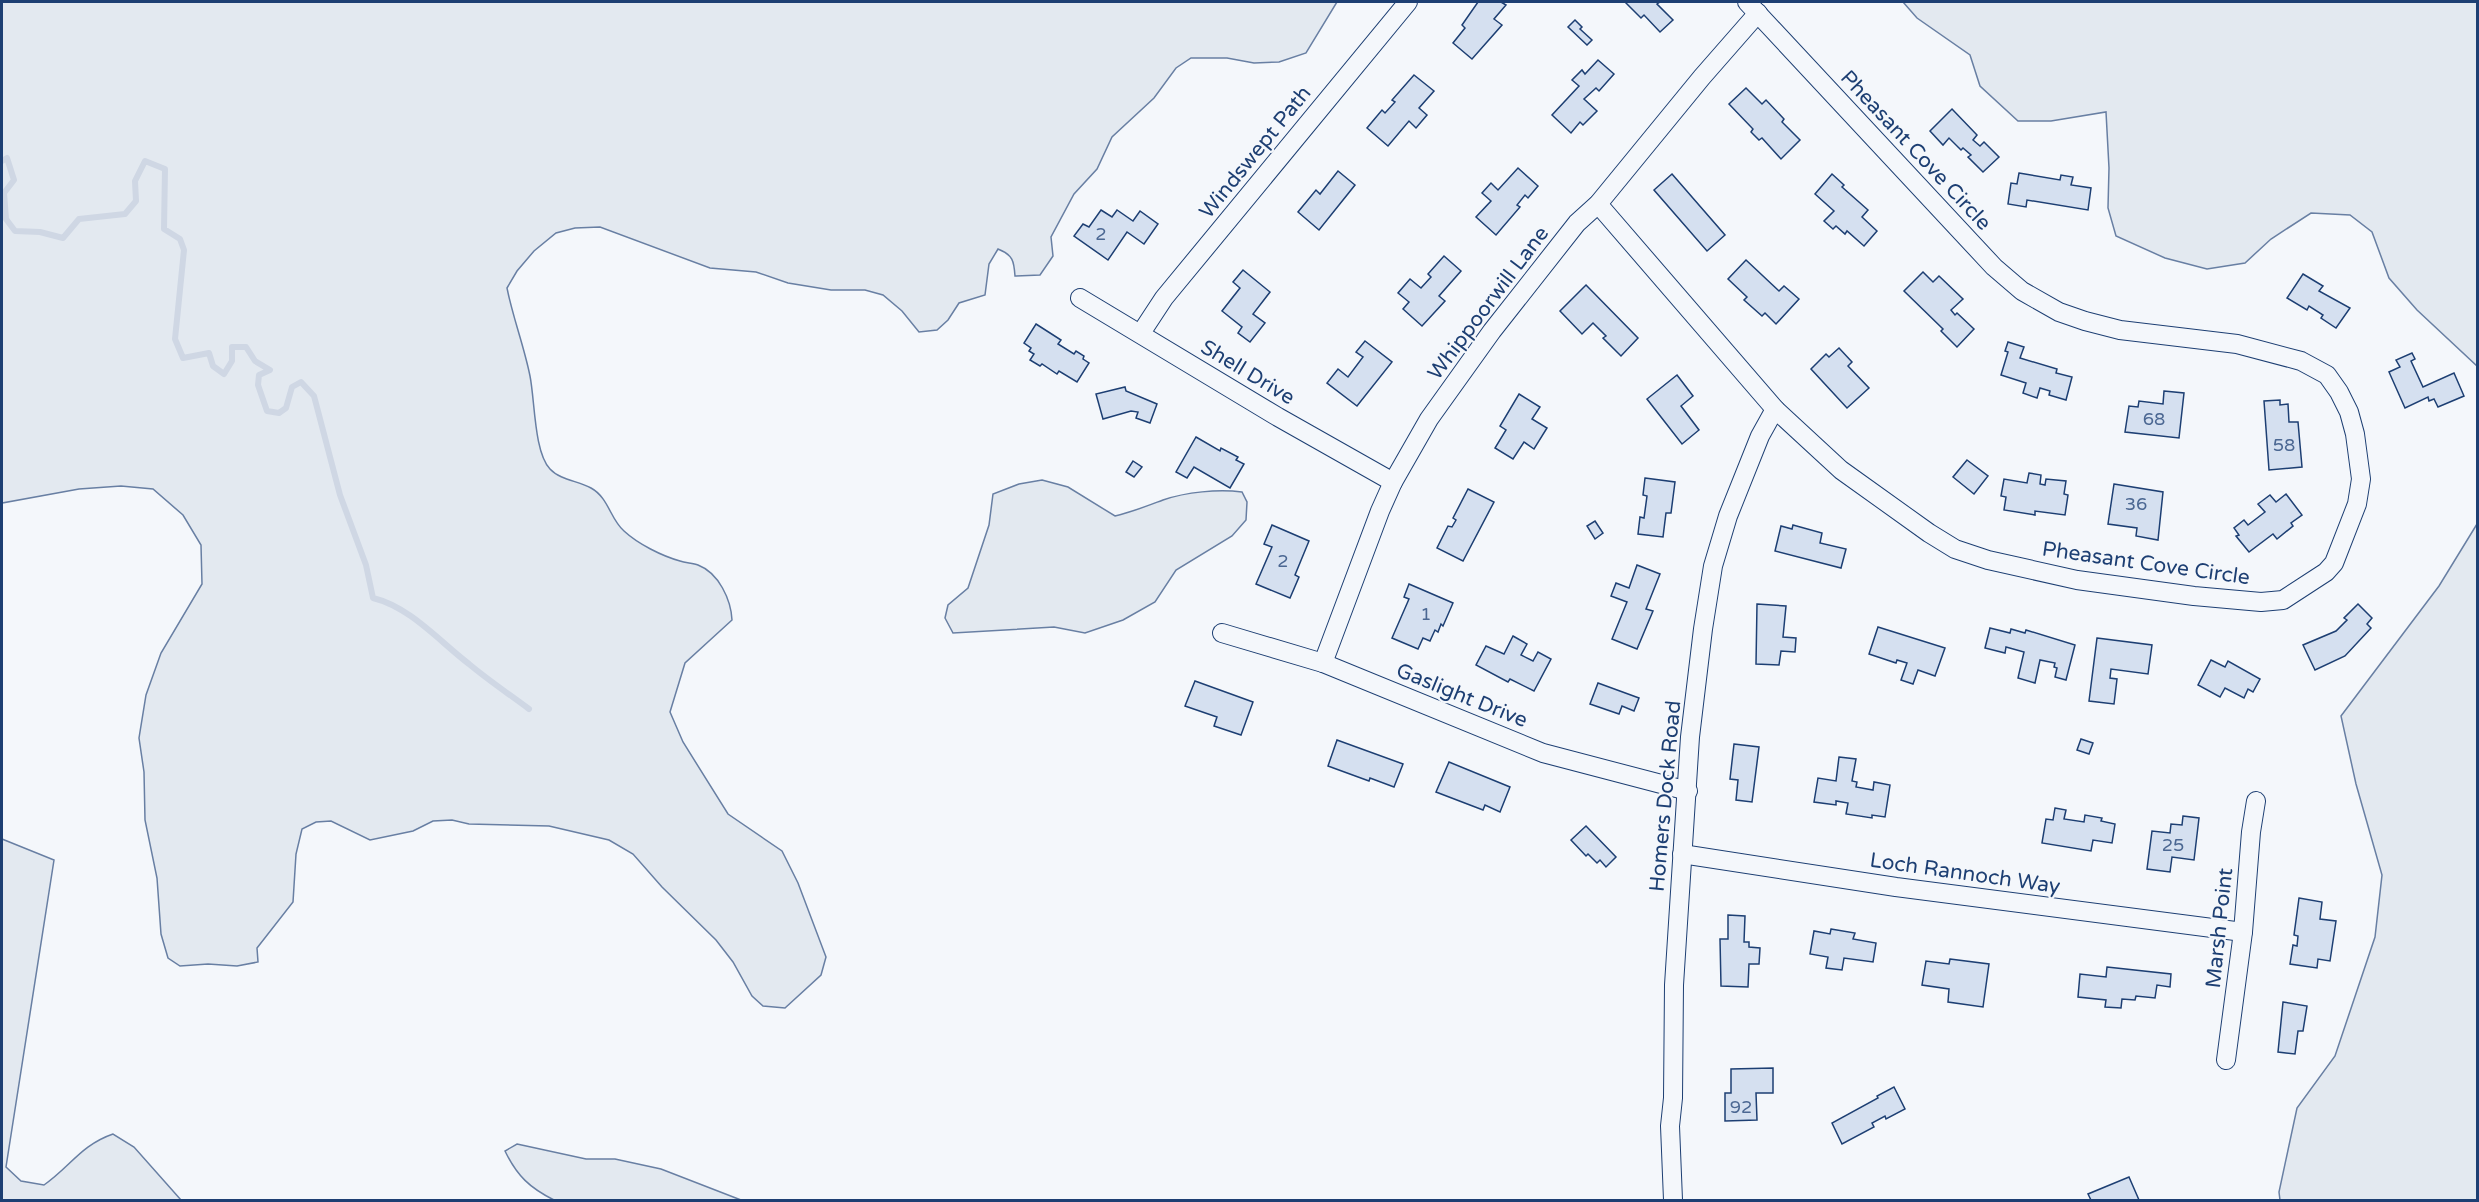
<svg xmlns="http://www.w3.org/2000/svg" width="2479" height="1202" viewBox="0 0 2479 1202" font-family="'Varela Round',sans-serif">
<rect width="100%" height="100%" fill="#f4f7fb"/>
<g fill="#e3e9f0" stroke="#687fa3" stroke-width="1.5">
<path d="M2 2H1337L1306 53 1279 62 1254 63 1227 58H1191L1176 68 1154 98 1112 137 1097 169 1074 194 1051 237 1053 256 1040 275 1015 276C1014 261 1013 255 998 249L989 264 985 295 959 303 948 320 937 330 919 332 902 311 883 295 865 290H831L788 283 756 272 710 268 600 227 575 228 556 233 534 251 517 271 507 288C513 318 524 346 530 376 535 401 534 452 550 469 560 480 579 481 591 488 609 498 610 519 624 531 638 544 662 556 680 561 686 563 693 563 698 565 719 573 731 600 732 620L685 663 670 712 683 742 728 814 782 851 798 883 826 957 821 975 785 1008 763 1006 752 996 733 962 716 940 662 887 633 854 609 840 549 826 469 824 452 820 433 821 413 831 370 840 331 821 316 822 302 829 296 854 293 902 257 948 258 962 237 966 208 964 180 966 168 958 161 934 157 878 145 820 144 772 139 738 146 695 161 653 202 584 201 545 183 515 153 489 121 486 79 489 2 503Z"/>
<path d="M1903 2H2477V366L2417 310 2389 278 2372 232 2350 215 2311 213 2271 239 2245 263 2207 269 2165 258 2116 236 2108 208 2109 168 2106 112 2051 121H2018L1980 86 1970 55 1917 18Z"/>
<path d="M1042 480 1068 487 1115 516C1132 512 1147 506 1163 500 1186 492 1218 489 1242 492L1247 502 1246 520 1232 536 1176 570 1155 602 1123 620 1085 633 1054 627 953 633 945 618 948 605 968 588 989 525 993 494 1019 484Z"/>
<path d="M2477 524V1200H2280L2279 1192 2297 1108 2335 1056 2375 937 2382 875 2356 784 2341 716 2439 586Z"/>
<path d="M2 839 54 860 6 1167 21 1181 44 1185C70 1167 81 1145 113 1134L134 1147 181 1200H2Z"/>
<path d="M517 1144 586 1159H615L661 1169 741 1200H554C530 1188 517 1176 505 1151Z"/>
</g>
<g fill="none" stroke-linecap="round" stroke-linejoin="round">
<path stroke="#cfd7e4" stroke-width="6" d="M2 161 7 158 14 180 4 193 6 219 15 231 40 232 63 238 79 219 125 214 136 201 135 181 145 161 165 169 164 229 180 239 184 250 175 339 183 358 209 353 213 366 224 374 232 361V347H246L255 361 270 370 259 375 258 385 267 411 279 413 286 408 292 387 301 382 314 396 340 495 366 565 373 598C410 607 439 641 469 664 488 680 509 694 529 709"/>
</g>
<g fill="#d5e0f0" stroke="#1d3f73" stroke-width="1.5">
<path d="M1478 2H1501L1506 5 1494 19 1502 25 1472 59 1453 43 1465 28 1462 25Z"/>
<path d="M1625 2H1660L1657 4 1673 20 1660 32 1644 15 1641 18Z"/>
<path d="M1575 20 1582 27 1580 29 1592 40 1587 45 1568 27Z"/>
<path d="M1598 60 1614 74 1599 91 1596 88 1584 99 1597 111 1583 125 1580 122 1571 133 1552 115 1579 86 1572 80 1582 70 1585 74Z"/>
<path d="M1414 75 1434 91 1419 108 1427 115 1416 128 1409 121 1388 146 1367 128 1382 110 1385 113 1395 102 1392 100Z"/>
<path d="M1746 88 1762 104 1766 100 1784 119 1782 122 1800 140 1781 159 1762 138 1759 140 1751 132 1753 129 1729 104Z"/>
<path d="M1952 109 1977 135 1973 140 1980 146 1984 142 1999 157 1983 172 1968 157 1971 155 1963 148 1961 150 1949 138 1943 145 1930 131Z"/>
<path d="M1518 168 1538 186 1528 198 1525 195 1517 205 1520 207 1496 235 1476 217 1491 201 1482 193 1491 183 1498 190Z"/>
<path d="M1338 171 1355 185 1319 230 1298 212 1316 190 1320 194Z"/>
<path d="M2019 173 2060 180 2061 175 2073 177 2071 185 2091 188 2088 210 2027 200 2026 207 2008 204 2011 183 2017 184Z"/>
<path d="M1672 174 1725 235 1707 251 1654 190Z"/>
<path d="M1832 174 1844 185 1842 187 1868 210 1862 217 1877 231 1864 246 1847 231 1845 234 1836 226 1833 229 1824 221 1834 211 1815 194Z"/>
<path d="M1101 210 1112 217 1117 210 1133 221 1140 211 1158 224 1144 244 1127 232 1108 260 1074 236 1083 224 1089 227Z"/>
<path d="M1444 256 1461 271 1439 296 1445 301 1422 326 1403 309 1409 302 1398 293 1410 279 1421 288 1431 277 1428 274Z"/>
<path d="M1746 260 1779 291 1784 286 1799 299 1776 324 1765 313 1762 316 1744 300 1747 297 1728 279Z"/>
<path d="M1243 270 1270 292 1253 314 1265 323 1250 342 1238 333 1242 327 1222 311 1240 288 1233 282Z"/>
<path d="M1923 272 1933 282 1939 276 1963 299 1951 310 1955 315 1957 313 1974 329 1957 347 1941 331 1943 329 1904 291Z"/>
<path d="M2303 274 2323 286 2319 291 2350 308 2336 328 2321 318 2323 315 2309 306 2307 310 2287 298Z"/>
<path d="M1586 285 1638 338 1621 356 1603 338 1606 336 1593 323 1582 334 1560 311Z"/>
<path d="M1036 324 1061 340 1058 344 1074 354 1076 351 1084 356 1083 359 1089 363 1077 382 1059 371 1057 374 1042 364 1040 366 1030 360 1034 354 1029 351 1031 348 1024 343Z"/>
<path d="M1365 341 1392 362 1357 406 1327 383 1338 369 1348 377 1363 357 1356 352Z"/>
<path d="M2008 342 2024 347 2020 358 2057 369 2056 373 2072 377 2066 400 2049 395 2050 391 2040 388 2037 398 2023 393 2026 383 2001 375 2008 352 2005 351Z"/>
<path d="M1839 348 1852 362 1848 366 1869 388 1847 408 1811 369 1826 354 1829 357Z"/>
<path d="M2412 353 2415 359 2411 361 2423 387 2454 373 2464 396 2438 407 2434 399 2429 401 2428 397 2405 408 2389 372 2400 367 2396 360Z"/>
<path d="M1677 375 1693 396 1681 406 1699 430 1682 444 1647 399Z"/>
<path d="M1125 387 1126 391 1157 404 1150 423 1136 418 1138 412 1131 411 1103 419 1096 394Z"/>
<path d="M2164 391 2184 393 2179 438 2125 432 2129 406 2138 407 2139 401 2163 404Z"/>
<path d="M1519 394 1540 407 1532 419 1547 428 1534 449 1524 442 1513 459 1495 448 1506 430 1500 426Z"/>
<path d="M2280 400V405L2288 404 2289 422H2298L2302 467 2269 470 2264 401Z"/>
<path d="M1196 437 1220 451 1221 448 1238 457 1236 460 1244 464 1230 488 1194 467 1187 478 1176 472Z"/>
<path d="M1967 460 1988 476 1974 494 1953 477Z"/>
<path d="M1133 461 1142 467 1134 477 1126 472Z"/>
<path d="M2029 473 2041 475 2040 484 2045 485 2046 479 2066 481 2064 494 2068 495 2065 515 2035 511V515L2004 510 2006 497 2001 496 2004 479 2027 483Z"/>
<path d="M1645 478 1675 482 1671 513H1666L1663 537 1638 534 1640 517 1644 518 1647 496 1643 495Z"/>
<path d="M2114 484 2163 492 2158 540 2136 536 2137 528 2108 524Z"/>
<path d="M1468 489 1494 502 1463 561 1437 548 1448 526 1452 527 1456 520 1453 518Z"/>
<path d="M2286 494 2302 515 2291 523 2293 526 2277 539 2273 534 2249 552 2236 536 2239 535 2234 528 2244 520 2248 525 2265 512 2258 504 2270 495 2276 502Z"/>
<path d="M1595 521 1603 533 1595 539 1587 526Z"/>
<path d="M1272 525 1309 541 1295 575 1299 577 1290 598 1256 584 1272 547 1264 544Z"/>
<path d="M1793 525 1822 533 1820 543 1846 549 1841 568 1775 551 1781 526 1792 529Z"/>
<path d="M1637 565 1660 574 1646 609 1653 611 1637 649 1612 639 1627 602 1611 596 1616 583 1629 588Z"/>
<path d="M1409 584 1453 603 1443 626 1441 624 1438 632 1435 630 1430 641 1423 638 1418 649 1392 638 1409 599 1404 597Z"/>
<path d="M1757 604 1786 606 1783 637 1796 638 1795 652 1781 651 1779 665 1756 664Z"/>
<path d="M2358 604 2372 618 2367 624 2371 628 2345 656 2315 670 2303 645 2336 631 2347 620 2344 618Z"/>
<path d="M1878 627 1945 648 1935 676 1918 670 1913 684 1901 680 1907 663 1897 660 1896 663 1869 654Z"/>
<path d="M1990 628 2010 633 2011 629 2025 633 2026 630 2075 645 2066 680 2055 677 2057 668 2054 667 2055 663 2040 660 2035 683 2018 678 2024 652 2006 647 2005 653 1985 648Z"/>
<path d="M1513 636 1527 644 1521 655 1533 661 1538 652 1551 659 1534 691 1510 679 1508 682 1476 665 1486 646 1504 654Z"/>
<path d="M2097 638 2152 645 2148 674 2111 669 2110 678 2117 679 2114 704 2089 701Z"/>
<path d="M2211 660 2225 667 2228 661 2260 679 2253 692 2248 689 2244 698 2225 688 2220 697 2198 685Z"/>
<path d="M1195 681 1253 702 1241 735 1214 726 1217 717 1185 706Z"/>
<path d="M1598 683 1639 698 1634 711 1622 706 1619 714 1590 704Z"/>
<path d="M2081 739 2093 743 2089 754 2077 750Z"/>
<path d="M1337 740 1403 764 1394 787 1370 778 1369 781 1328 766Z"/>
<path d="M1734 744 1759 747 1752 802 1736 800 1738 780 1730 779Z"/>
<path d="M1839 757 1856 759 1852 781 1857 782 1856 787 1873 790 1874 782 1890 785 1885 817 1872 815V818L1846 814 1848 803 1836 801V805L1814 802 1818 778 1836 781Z"/>
<path d="M1449 762 1510 787 1500 812 1485 805 1483 810 1436 792Z"/>
<path d="M2055 808 2066 810 2064 819 2084 822 2085 815 2102 818 2101 821 2115 824 2112 843 2093 840 2091 851 2042 843 2046 819 2053 820Z"/>
<path d="M2183 816 2199 818 2194 860 2172 857 2170 872 2147 869 2152 831 2170 833 2171 824 2182 825Z"/>
<path d="M1586 826 1616 857 1606 867 1600 860 1597 863 1588 854 1586 856 1571 840Z"/>
<path d="M2299 898 2322 902 2320 919 2336 921 2330 961 2318 959 2317 968 2290 964 2293 945 2297 946 2298 936 2294 935Z"/>
<path d="M1728 915 1745 916 1744 942H1749V947L1760 948 1759 964H1749L1748 987 1721 986 1720 939H1728Z"/>
<path d="M1831 929 1855 933 1853 939 1876 943 1873 962 1844 958 1842 970 1826 968 1828 957 1810 954 1814 931 1830 934Z"/>
<path d="M1950 959 1989 964 1983 1007 1948 1002 1949 989 1922 985 1926 961 1949 964Z"/>
<path d="M2107 967 2171 974 2170 987 2157 985 2155 998 2136 996 2135 1000 2122 999 2121 1008 2105 1007 2106 1000 2078 997 2080 974 2106 977Z"/>
<path d="M2283 1002 2307 1006 2303 1031H2298L2295 1054 2278 1052Z"/>
<path d="M1773 1068V1093H1756L1757 1120 1725 1121V1093H1731V1069Z"/>
<path d="M1894 1087 1905 1109 1886 1119 1885 1116 1872 1123 1874 1127 1842 1144 1832 1123 1878 1098 1877 1096Z"/>
<path d="M2129 1177 2139 1200H2091L2088 1194Z"/>
</g>
<g fill="none" stroke-linecap="round" stroke-linejoin="round">
<g stroke="#1d3f73" stroke-width="20">
<g id="street">
<path d="M1598 204 1775 409 1841 470 1929 533 1955 549 1988 560 2077 580 2194 596 2261 602 2283 600 2326 572 2334 563 2357 504 2361 479 2355 434 2349 412 2339 392 2327 375 2301 361 2237 344 2120 330 2085 321 2059 312 2022 291 1994 267 1747 2"/>
<path d="M1080 298 1278 417 1393 482"/>
<path d="M1141 333 1164 298 1408 2"/>
<path d="M1222 633 1323 663 1543 753 1688 791"/>
<path d="M1323 663 1380 511 1393 482 1429 419 1492 331 1577 223 1598 204 1702 77 1758 13"/>
<path d="M1682 854 1896 887 2243 932"/>
<path d="M2226 1060 2243 932 2251 832 2256 801"/>
<path d="M1673 1200 1670 1126 1673 1098 1674 985 1690 737 1703 629 1713 566 1728 516 1760 436 1775 409"/>
</g>
</g>
<use href="#street" stroke="#f4f7fb" stroke-width="18"/>
</g>
<g text-anchor="middle" stroke-width="4.5" stroke-linejoin="round" paint-order="stroke">
<g font-size="18" fill="#4b6792">
<text x="1101" y="240">2</text>
<text x="2154" y="425">68</text>
<text x="2284" y="451">58</text>
<text x="2136" y="510">36</text>
<text x="1283" y="567">2</text>
<text x="1426" y="620">1</text>
<text x="2173" y="851">25</text>
<text x="1741" y="1113">92</text>
</g>
<g font-size="21" fill="#1d3f73" stroke="#f4f7fb">
<text transform="translate(1916 150) rotate(47)" y="7">Pheasant Cove Circle</text>
<text transform="translate(1255 152) rotate(-51)" y="7">Windswept Path</text>
<text transform="translate(1488 303) rotate(-53)" y="7">Whippoorwill Lane</text>
<text transform="translate(1248 372) rotate(31)" y="7">Shell Drive</text>
<text transform="translate(2146 563) rotate(8)" y="7">Pheasant Cove Circle</text>
<text transform="translate(1462 695) rotate(22)" y="7">Gaslight Drive</text>
<text transform="translate(1665 796) rotate(-85)" y="7">Homers Dock Road</text>
<text transform="translate(1965 873) rotate(8)" y="7">Loch Rannoch Way</text>
<text transform="translate(2219 928) rotate(-84)" y="7">Marsh Point</text>
</g>
</g>
<rect width="2479" height="1202" fill="none" stroke="#1d3f73" stroke-width="6"/>
</svg>
